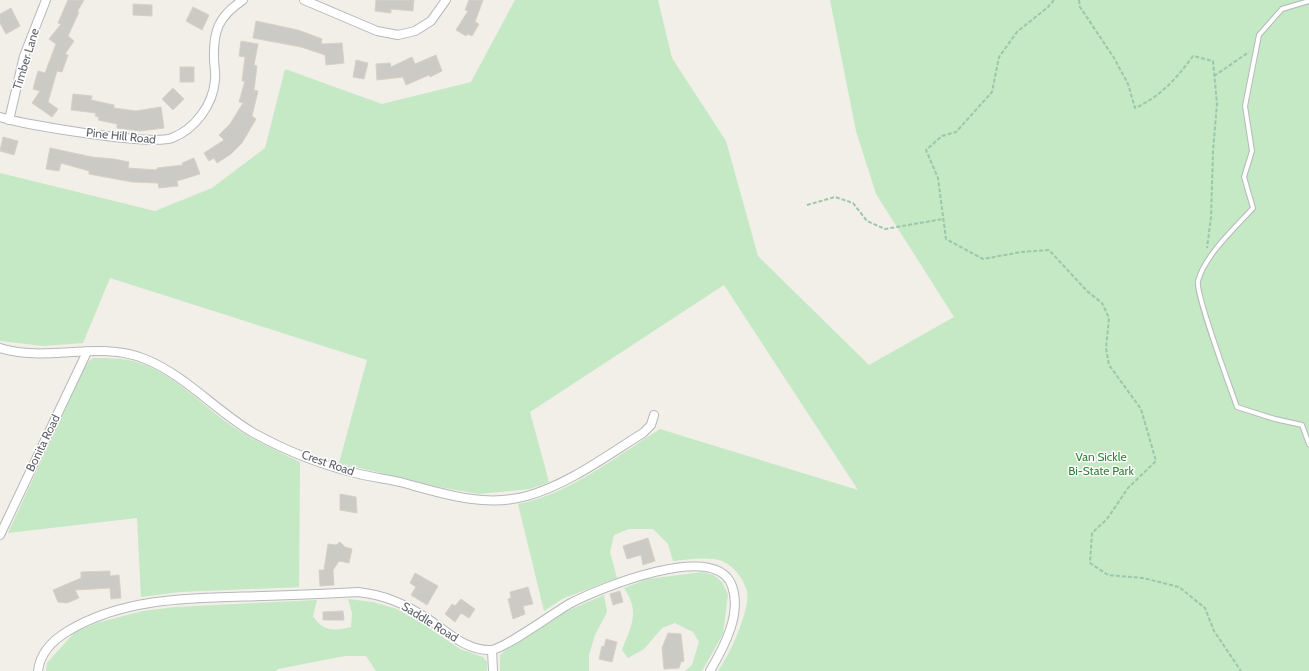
<svg xmlns="http://www.w3.org/2000/svg" width="1309" height="671" viewBox="0 0 1309 671" font-family="Cabin,sans-serif">
<rect width="100%" height="100%" fill="#f1efe8"/>
<g fill="#c5e8c5">
<path d="M515 0H658L672 58 726 141 758 256 869 365 954 317 876 194 856 131 830 0H1309V671H718C729 656 751 609 747 591 743 578 734 566 722 561 709 556 686 560 673 561L668 544 653 529H629L614 535 610 552 617 578 562 599 544 611 518 504C568 495 617 456 660 429L858 490 724 285 530 412 549 482 530 489 479 494 439 487 339 463 367 360 110 278 83 343 43 346 0 341V173L155 211 212 188 265 148 285 69 382 104 471 82Z"/>
<path d="M93 358C107 358 120 358 133 361 172 371 202 406 235 428 255 441 278 451 300 462L299 587 180 592 141 597 137 518 8 533 83 371 88 362Z"/>
<path d="M702 572 714 575 722 582 728 594 723 634 702 671H685L692 665 699 642 693 632 675 623 662 628 644 649 628 658 622 650C632 624 640 612 624 588L648 579Z"/>
<path d="M604 595 607 612 595 635 589 655V671H500V655L507 649 569 610Z"/>
<path d="M348 599 373 602 397 609 423 624 460 649 483 657 487 662V671H376L366 656H345L278 669 276 671H46L47 663 74 633 96 623 143 611 175 607 317 600 313 616C323 632 335 631 351 627L352 613Z"/>
</g>
<g fill="#cccac5" stroke="#d6d1c6">
<path d="M68 0H84L77 12H79L68 36 74 41 65 54 68 55 62 72 57 71 48 102 58 109 52 117 32 103 40 91 33 89 38 71 45 73 56 44 49 39 61 24 58 23Z"/>
<path d="M376 0H414L413 11 391 9V13L375 11Z"/>
<path d="M469 0H483L475 22 479 24 472 36 468 34 466 36 456 30 468 11 465 10Z"/>
<path d="M133 4 152 5V16L133 15Z"/>
<path d="M193 7 209 15 202 30 186 21Z"/>
<path d="M11 8 20 26 6 34 0 23V14Z"/>
<path d="M256 21 298 30 322 39 321 44 342 43 344 63 326 65 325 55 301 47 253 38Z"/>
<path d="M241 41 258 44 254 65 257 66 254 90 258 91 252 116 256 119 242 143 231 154 217 163 214 158 209 161 204 153 224 140 219 135 230 124 243 103 239 102 245 81H242L245 57 239 56Z"/>
<path d="M436 55 442 71 430 77 429 75 406 85 403 77 377 80 376 64 390 63 391 67 412 57 415 64Z"/>
<path d="M356 60 368 63 364 79 353 77Z"/>
<rect x="180" y="67" width="14" height="15"/>
<path d="M173 88 184 99 173 110 162 99Z"/>
<path d="M73 94 92 96 91 100 114 105V108L136 111 161 107 164 128 141 131 117 128V124L98 120 99 117 95 116 96 113 71 110Z"/>
<path d="M3 137 18 141 14 155 0 151Z"/>
<path d="M50 148 92 157 114 159 129 162 128 168 157 170V168L183 165 182 163 194 158 200 174 177 181 178 186 159 188 158 183 132 182 89 174V171L61 163 59 171 46 169Z"/>
<path d="M340 494 356 497 357 513 340 510Z"/>
<path d="M648 538 655 561 643 565 641 555 627 559 623 546Z"/>
<path d="M340 542 345 547 352 549 349 563 339 561 333 570 334 585 320 586 319 570H324L328 544 336 545Z"/>
<path d="M110 571V576L119 575 121 598 111 599 110 588 75 590 79 598 67 603 58 602 53 590 81 578V572Z"/>
<path d="M415 573 438 586 427 605 411 595 416 587 410 583Z"/>
<path d="M528 587 533 604 523 606 525 614 513 619 508 599 511 598 510 592Z"/>
<path d="M620 591 623 602 613 605 610 594Z"/>
<path d="M461 599 475 609 469 618 461 613 455 622 445 614 452 604 455 606Z"/>
<path d="M343 611 344 620H323V612Z"/>
<path d="M668 633 681 634 684 661 681 662 679 668 664 669 662 648Z"/>
<path d="M606 639 617 642 612 662 599 659 602 646 604 647Z"/>
</g>
<g fill="none" stroke-linecap="round" stroke-linejoin="round">
<g stroke="#b5b8bc" stroke-width="6">
<path id="lane" d="M1309 1 1282 9 1259 35 1245 106 1252 151 1244 177 1253 208C1235 228 1205 255 1198 281 1195 294 1231 389 1237 407L1275 419 1302 425 1309 444"/>
</g>
<g stroke="#b5b8bc" stroke-width="10">
<g id="street">
<path d="M304 0 377 31 398 35 415 31 431 21 446 0"/>
<path d="M0 117C25 125 151 146 172 138 195 129 213 105 215 80 216 73 214 66 214 59 213 30 219 16 243 0"/>
<path d="M9 120 24 56 46 0"/>
<path d="M0 348C47 363 99 340 145 359 185 375 215 410 252 432 284 450 322 465 359 474 372 477 386 479 400 482 441 493 484 508 527 496 569 484 606 456 643 433L651 425 654 415"/>
<path d="M0 535 87 352"/>
<path d="M492 650 493 671"/>
<path d="M38 671C40 653 53 640 68 631 126 596 197 598 263 596 295 595 326 594 358 592 384 595 403 603 425 617 446 630 465 651 491 650 503 650 556 611 571 603 600 588 716 540 732 586 742 614 724 647 710 671"/>
</g>
</g>
<g stroke="#9cc7a9" stroke-width="2" stroke-dasharray="4 2" stroke-linecap="butt">
<path d="M1054 0 1048 7 1017 32 999 57 992 92 956 132 942 136 926 150 938 178 946 239 983 259 1021 252 1049 250 1087 291 1102 303 1109 318 1106 348 1109 365 1141 409 1156 461 1128 488 1107 519 1092 533 1090 563 1108 575 1143 578 1179 587 1205 608 1214 631 1241 671"/>
<path d="M1079 0 1080 7 1114 58 1128 84 1135 108C1160 97 1177 78 1193 56L1213 61 1217 104 1213 151 1211 217 1207 248"/>
<path d="M1214 76 1249 52"/>
<path d="M807 205 835 197 853 203 867 221 885 229 943 219"/>
</g>
<use href="#lane" stroke="#fff" stroke-width="4"/>
<use href="#street" stroke="#fff" stroke-width="8"/>
</g>
<g text-anchor="middle" stroke-width="3" stroke-linejoin="round" paint-order="stroke">
<g font-size="12" fill="#5f6368" stroke="#fff">
<text transform="translate(26 59) rotate(-73)" y="4">Timber Lane</text>
<text transform="translate(121 136) rotate(6)" y="4">Pine Hill Road</text>
<text transform="translate(43 443) rotate(-64)" y="4">Bonita Road</text>
<text transform="translate(328 463) rotate(19)" y="4">Crest Road</text>
<text transform="translate(430 622) rotate(32)" y="4">Saddle Road</text>
</g>
<g font-size="12" fill="#348238" stroke="#fff">
<text x="1101" y="461">Van Sickle<tspan x="1101" dy="14">Bi-State Park</tspan></text>
</g>
</g>
</svg>
